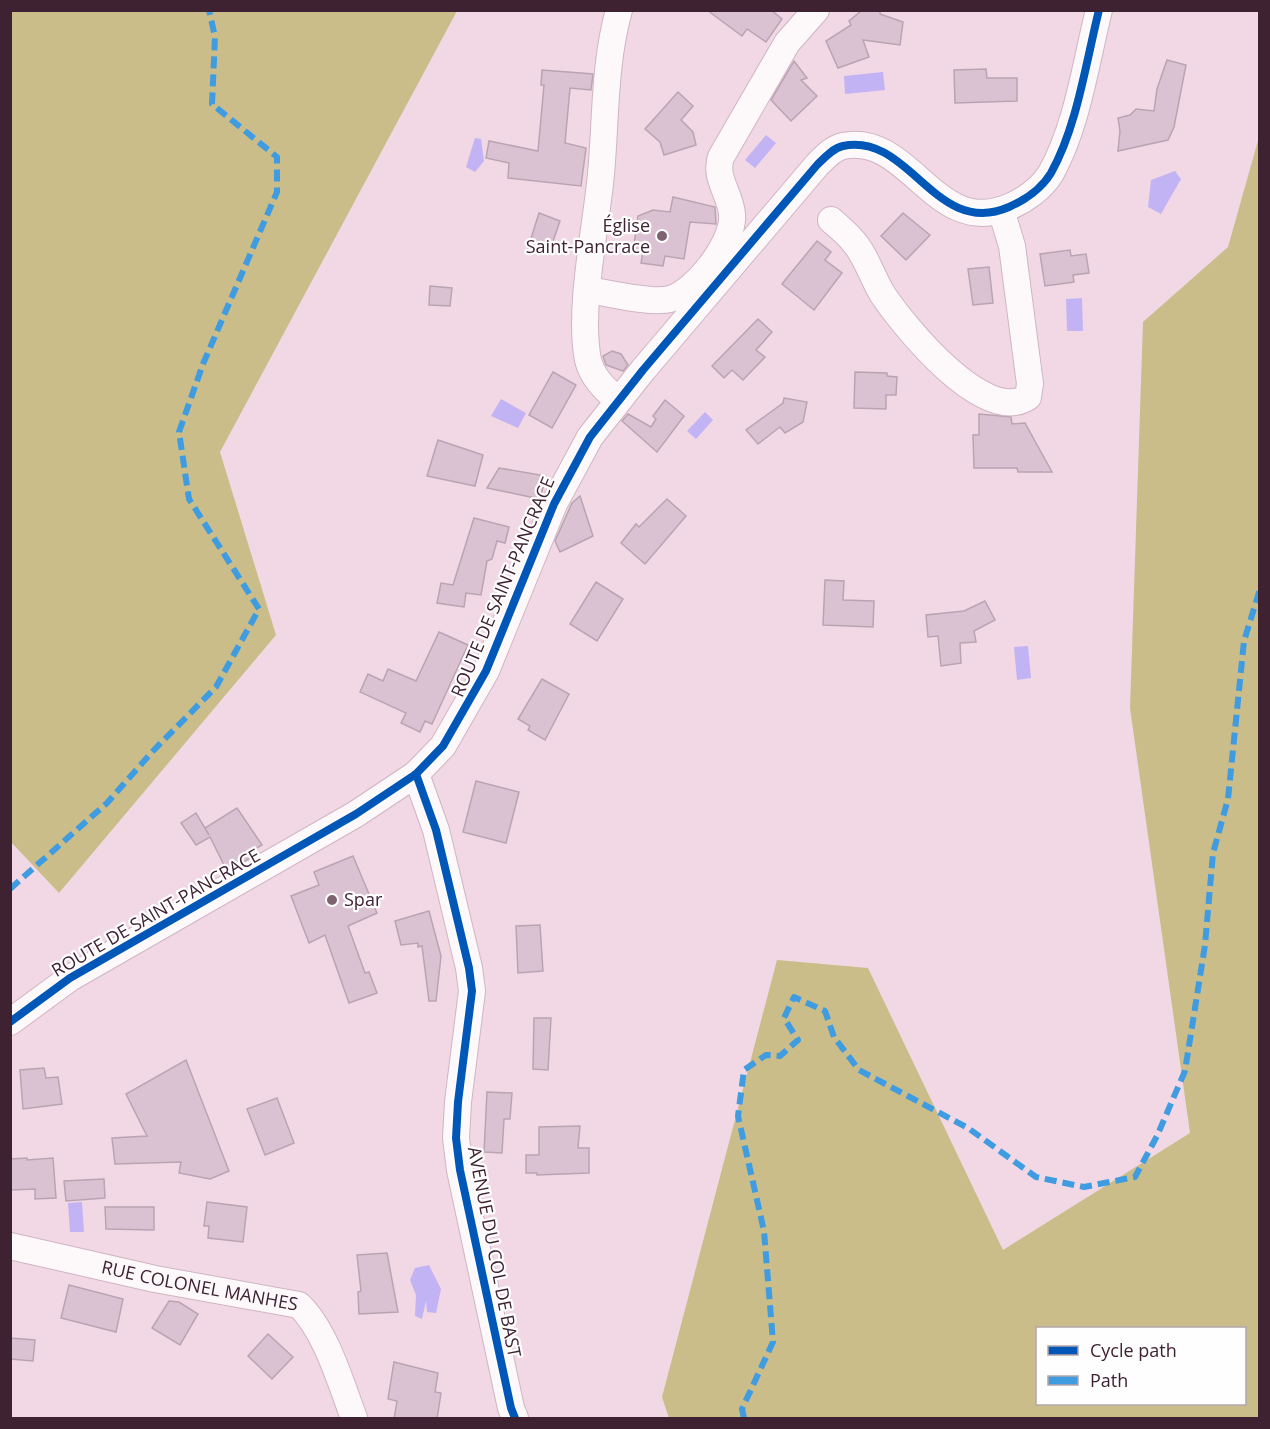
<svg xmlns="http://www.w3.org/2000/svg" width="1270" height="1429" viewBox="0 0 1270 1429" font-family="'Open Sans',sans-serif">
<rect width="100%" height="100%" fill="#f2d8e4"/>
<g fill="#cabd8a" fill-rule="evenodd">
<path d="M11 10 457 11 220 452 276 635 59 893 11 842Z"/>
<path d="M1259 137V1418H669L662 1397 777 960 868 968 1003 1250 1190 1133 1130 708 1143 322 1228 247ZM1038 1328H1244V1404H1038Z"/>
</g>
<g fill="#c2b3f4">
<path d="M883 72 885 90 845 94 844 76Z"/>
<path d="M766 135 776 143 755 168 745 160Z"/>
<path d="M475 138 481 139 484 161 475 172 466 167Z"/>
<path d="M1175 171 1181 179 1161 214 1148 207 1151 180Z"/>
<path d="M1082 298 1083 331H1067L1066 299Z"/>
<path d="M501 399 526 413 518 428 491 416Z"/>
<path d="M705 412 713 420 696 439 687 431Z"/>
<path d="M1028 646 1031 678 1017 680 1014 647Z"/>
<path d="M82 1202 84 1232H70L68 1203Z"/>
<path d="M429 1265 441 1289 436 1313 427 1312 426 1301 422 1319 415 1316 416 1295 410 1280 415 1268Z"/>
</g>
<g fill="#dac2d2" stroke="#baa4b3" stroke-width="1.5">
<path d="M707 10H771L782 19 766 42 747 29 742 36Z"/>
<path d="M861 11H880V14L903 22 900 45 863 40 869 57 838 68 826 41 851 25 849 21Z"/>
<path d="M1167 60 1186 65 1174 127 1168 140 1118 151 1120 131 1118 118 1130 115 1136 109 1154 111 1157 89Z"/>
<path d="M794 61 807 78 801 80 817 96 791 121 771 100Z"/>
<path d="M986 69 987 78H1017V101L955 103 954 70Z"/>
<path d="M542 70 593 74 591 90 570 88 565 143 586 148 581 186 508 178 509 163 486 158 489 141 538 151 544 85H541Z"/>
<path d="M678 92 693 106 681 120 693 132 696 145 664 155 660 142 645 129Z"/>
<path d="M673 197 715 207 716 224 690 222 684 259 665 256 663 266 641 263 643 252 633 251 638 216 653 210 670 212Z"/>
<path d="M539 213 560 221 549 253 528 248Z"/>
<path d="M903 213 930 235 906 260 881 236Z"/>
<path d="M817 241 831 252 825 260 842 273 814 310 782 284Z"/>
<path d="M1070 250 1071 256 1086 254 1089 273 1073 275 1074 282 1045 286 1040 254Z"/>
<path d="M989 267 993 303 973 305 968 269Z"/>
<path d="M430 286 452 288 450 306 429 305Z"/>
<path d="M758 319 772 332 756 350 765 357 743 380 732 370 724 378 712 366Z"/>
<path d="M612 351 621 354 628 365 623 371 606 365 603 356Z"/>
<path d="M553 372 576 385 552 428 529 415Z"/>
<path d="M855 372 887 373V376L897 377 896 395H886V409L854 408Z"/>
<path d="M784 398 807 402 803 422 785 433 780 427 758 444 746 430 783 403Z"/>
<path d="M665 400 684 416 657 452 622 421 628 414 651 427 656 419 653 416Z"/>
<path d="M979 414 1011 417 1012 424 1025 423 1052 472H1018L1017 468H974L973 435H979Z"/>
<path d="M438 440 483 455 475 486 427 476Z"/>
<path d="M499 468 546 476 540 499 487 488Z"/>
<path d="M580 496 593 536 560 552 555 541 572 503Z"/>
<path d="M667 499 686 516 645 564 621 543 636 524 639 527Z"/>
<path d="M474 518 509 527 505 543 497 541 492 559 487 561 481 595 466 593 464 607 437 603 441 583 453 585Z"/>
<path d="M825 580 844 581 843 600 874 601 873 627 823 625Z"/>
<path d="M596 582 623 599 597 641 570 624Z"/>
<path d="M985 601 995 620 974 631 976 642 960 643 961 663 941 666 938 636 928 637 926 615 964 611Z"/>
<path d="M439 632 468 645 432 724 425 721 420 732 401 723 406 713 360 692 368 674 383 681 388 669 416 681Z"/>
<path d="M542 679 569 694 545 740 528 730 530 726 518 719Z"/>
<path d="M476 781 519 792 506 843 463 832Z"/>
<path d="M237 808 262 845 255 849 257 854 227 871 210 837 196 845 181 823 196 813 209 835 205 828Z"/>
<path d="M353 856 377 913 348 926 365 973 369 972 377 993 349 1003 325 935 309 943 291 896 319 885 314 872Z"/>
<path d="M429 911 441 956 436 1001H429L422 946 418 947V943L401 945 395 921Z"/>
<path d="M540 925 543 971 518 973 516 926Z"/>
<path d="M534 1018H551L548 1070 533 1069Z"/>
<path d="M186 1060 229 1171 210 1179 179 1173 181 1162 115 1164 112 1138 147 1136 126 1094Z"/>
<path d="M44 1068 46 1078 58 1077 62 1104 23 1109 20 1070Z"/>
<path d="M487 1092 512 1093 510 1119H504L502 1153 484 1152Z"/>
<path d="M277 1098 294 1143 265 1155 247 1109Z"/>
<path d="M580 1126 578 1148H589V1173L537 1175V1173H526V1155H539V1127Z"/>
<path d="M27 1158V1160L53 1158 56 1198 35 1199V1189L10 1190V1159Z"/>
<path d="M104 1179 105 1198 66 1201 64 1181Z"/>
<path d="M207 1202 247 1207 243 1242 208 1238 209 1226H204Z"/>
<path d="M105 1207H154V1230L106 1229Z"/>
<path d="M387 1253 398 1312 359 1314 358 1292 361 1291 357 1255Z"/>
<path d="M69 1285 123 1299 116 1332 61 1318Z"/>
<path d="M169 1301 179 1302 198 1314 180 1345 152 1328Z"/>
<path d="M268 1334 293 1357 272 1379 248 1356Z"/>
<path d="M10 1338 35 1340 33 1361 10 1359Z"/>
<path d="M394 1362 438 1373 435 1392 441 1393 437 1419H394L397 1401 388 1399Z"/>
</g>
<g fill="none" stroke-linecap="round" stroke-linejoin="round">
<g stroke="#cfb5c2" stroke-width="28">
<g id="minor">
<path d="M831 220C840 228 850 236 857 246 868 261 873 279 883 295 904 326 984 426 1028 397L1030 384 1012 246 1001 210"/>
<path d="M588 290C609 293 651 304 670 299 696 292 735 241 732 214 730 193 714 178 721 157L787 43 816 10"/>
<path d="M617 400C605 389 592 377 588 360 578 309 596 228 601 174 606 119 604 64 619 10"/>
<path d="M416 774 436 830 469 968 472 991 458 1102 456 1138 460 1170 511 1408 515 1418"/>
<path d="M10 1022 70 978 356 814 416 774 443 746 486 671 554 504 590 437 643 370 817 165C824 158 833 148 843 146 910 132 935 239 1009 207 1025 200 1042 188 1051 173 1077 127 1086 62 1099 10"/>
<path id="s1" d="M10 1246 155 1279 299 1305C326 1331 341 1384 354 1418"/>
</g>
</g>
<use href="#minor" stroke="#fdf9fb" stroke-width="26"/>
<g stroke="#3f9ce1" stroke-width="6" stroke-dasharray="12 6" stroke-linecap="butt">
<path d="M10 889 107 803 152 752 216 687 259 609 189 499 179 432 203 364 277 192V157L212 104 215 37 209 10"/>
<path d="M744 1418 742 1409 773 1342 764 1231 738 1116 744 1070 766 1055 780 1056 798 1040 784 1018 794 997 825 1011 834 1037 859 1070 968 1128 1036 1177 1084 1187 1135 1177 1157 1136 1185 1071 1205 945 1213 853 1228 799 1244 641 1260 589"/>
</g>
<g stroke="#fefefe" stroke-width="11">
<g id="cycleway">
<path d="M416 774 436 830 469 968 472 991 458 1102 456 1138 460 1170 511 1408 515 1418"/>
<path d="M10 1022 70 978 356 814 416 774 443 746 486 671 554 504 590 437 643 370 817 165C824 158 833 148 843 146 910 132 935 239 1009 207 1025 200 1042 188 1051 173 1077 127 1086 62 1099 10"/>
</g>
</g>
<use href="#cycleway" stroke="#0057b8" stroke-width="8"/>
</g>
<g fill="#7e6270" stroke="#fefefe" stroke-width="2">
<circle cx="662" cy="236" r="6"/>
<circle cx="332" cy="900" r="6"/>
</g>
<g text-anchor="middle" stroke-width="4.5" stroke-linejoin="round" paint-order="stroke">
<g font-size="18" fill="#3f2231" stroke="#fefefe" text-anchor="end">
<text x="650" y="232">Église<tspan x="650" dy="21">Saint-Pancrace</tspan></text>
<text x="344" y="906" text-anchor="start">Spar</text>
</g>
<g font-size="18" fill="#3f2231" stroke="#fefefe">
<text transform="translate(503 587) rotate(-67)" y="6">ROUTE DE SAINT-PANCRACE</text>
<text transform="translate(156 913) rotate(-30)" y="6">ROUTE DE SAINT-PANCRACE</text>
<text transform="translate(494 1252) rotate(79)" y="6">AVENUE DU COL DE BAST</text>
<text dy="6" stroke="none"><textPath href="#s1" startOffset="194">RUE COLONEL MANHES</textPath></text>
</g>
</g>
<rect width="1270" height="1429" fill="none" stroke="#3f2231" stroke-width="24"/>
<rect x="1036" y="1327" width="210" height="78" fill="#fefefe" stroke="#b2a6ac" stroke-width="1.5"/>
<rect x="1048" y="1346" width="30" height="9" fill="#0057b8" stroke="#b2a6ac" stroke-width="1.5"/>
<text x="1090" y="1357" font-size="18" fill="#3f2231">Cycle path</text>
<rect x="1048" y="1376" width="30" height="9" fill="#3f9ce1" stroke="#b2a6ac" stroke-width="1.5"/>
<text x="1090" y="1387" font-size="18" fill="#3f2231">Path</text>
</svg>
